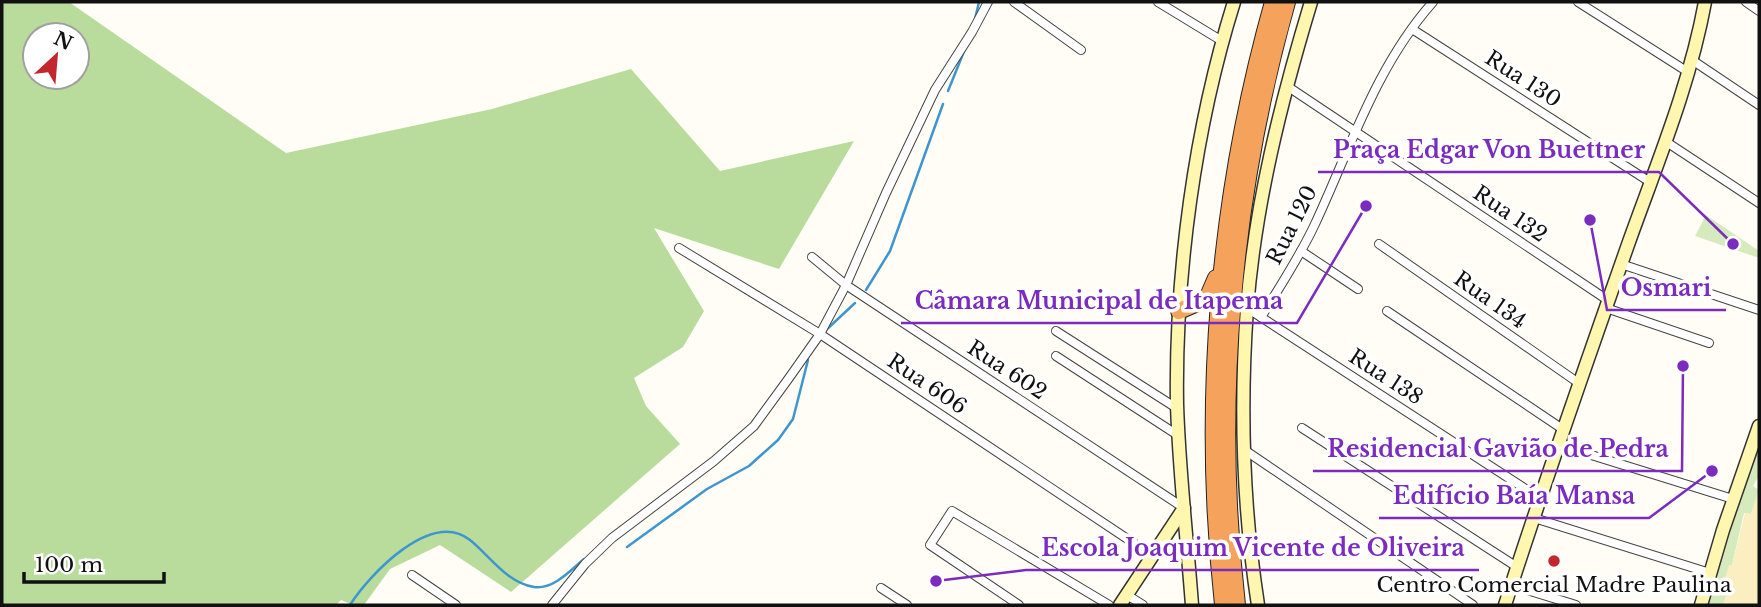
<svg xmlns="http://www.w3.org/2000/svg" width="1761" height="607" viewBox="0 0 1761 607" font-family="'Libre Baskerville',serif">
<rect width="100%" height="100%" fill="#fffdf5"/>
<g fill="#d5ebbd">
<path d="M1706 215 1759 251V258L1695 236Z"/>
<path d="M1759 438V476L1753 486 1759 490 1751 514 1744 513 1732 565 1722 589 1728 590 1723 605H1706Z"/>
</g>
<path fill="#b9dc9c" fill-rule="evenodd" d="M2 2H69L286 153 492 109 631 69 720 171 854 141 779 269 654 228 704 311 683 347 634 378 646 406 680 444 511 592 440 545 390 569 364 605H353L341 600 336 605H2ZM35 35H77V77H35Z"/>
<path fill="#fbeec1" d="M1759 490V605H1723L1728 591 1722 588 1729 565H1732L1745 513 1751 514Z"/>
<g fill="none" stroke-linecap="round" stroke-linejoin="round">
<g stroke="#3f96cf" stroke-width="2.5">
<path d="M975 19 979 2"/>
<path d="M948 91 965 49"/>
<path d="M866 290 890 251 943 104"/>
<path d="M825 331 855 303"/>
<path d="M627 547 707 489 749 466 778 440 793 419 808 360"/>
<path d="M350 605C369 575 431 509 470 540 490 556 507 583 534 587 553 590 571 570 584 559"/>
</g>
<g stroke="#444" stroke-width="10">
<g id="street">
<path d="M1014 2 1081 50"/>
<path d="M1158 2 1222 41"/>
<path d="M1578 2 1688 72"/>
<path d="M1746 2 1759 11"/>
<path d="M1412 29 1650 182"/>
<path d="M1692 60 1759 105"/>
<path d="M1287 86 1609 301"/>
<path d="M1665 141 1759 203"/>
<path d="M1379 244 1580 384"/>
<path d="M679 248 820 334 1153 556"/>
<path d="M1301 251 1358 289"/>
<path d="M812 257 846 285 1184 508"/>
<path d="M1621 264 1759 310"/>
<path d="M1247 308 1541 499"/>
<path d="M1606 308 1709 343"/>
<path d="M1387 311 1564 430"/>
<path d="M1261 317C1280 287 1300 256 1315 224 1350 149 1376 66 1433 2"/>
<path d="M1056 331 1178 409"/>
<path d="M1056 356 1179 436"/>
<path d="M1302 428 1517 567"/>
<path d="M1559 445 1733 499"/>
<path d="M1246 451 1473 605"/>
<path d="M1534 518 1710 573"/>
<path d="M412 575 456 605"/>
<path d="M1511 585 1576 605"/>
<path d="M881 588 907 605"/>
<path d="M1127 595 1143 605"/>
<path d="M552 605 585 564 612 538 714 461 754 426 789 378 820 334 846 285 886 193 935 90 972 32 988 2"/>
<path d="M1019 605 930 545 952 511 1109 605"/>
</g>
</g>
<g stroke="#333" stroke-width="15">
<g id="secondary">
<path d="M1120 605 1184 508"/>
<path d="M1192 605C1187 538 1179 471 1177 404 1175 273 1195 127 1234 2"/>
<path d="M1258 605C1243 508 1240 406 1247 308 1255 205 1281 101 1311 2"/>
<path d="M1505 605C1544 483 1587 361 1630 239 1658 161 1690 84 1705 2"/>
<path d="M1701 605 1723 530 1759 426"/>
</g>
</g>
<g stroke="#222" stroke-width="18">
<g id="highway">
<path d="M1179 311 1207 299 1216 278"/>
<path d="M1223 605C1201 403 1218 197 1273 2"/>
<path d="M1237 605C1214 404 1232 197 1287 2"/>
</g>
</g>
<use href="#street" stroke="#fff" stroke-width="8"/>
<use href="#secondary" stroke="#fff6b0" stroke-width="12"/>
<use href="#highway" stroke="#f5a25d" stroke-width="16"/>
</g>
<circle fill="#c4262e" stroke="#fff" stroke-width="2.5" cx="1554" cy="561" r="7"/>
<g text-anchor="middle" stroke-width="7" stroke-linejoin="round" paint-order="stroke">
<g font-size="21" fill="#111" stroke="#fff">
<text transform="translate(1523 79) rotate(33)" y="7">Rua 130</text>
<text transform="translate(1510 214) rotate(34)" y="7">Rua 132</text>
<text transform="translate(1292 225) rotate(-63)" y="7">Rua 120</text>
<text transform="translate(1490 300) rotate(35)" y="7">Rua 134</text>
<text transform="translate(1007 370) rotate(33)" y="7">Rua 602</text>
<text transform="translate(1386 377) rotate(33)" y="7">Rua 138</text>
<text transform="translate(927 384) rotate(34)" y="7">Rua 606</text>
</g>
<g font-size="21" fill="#111" stroke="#fff">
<text x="1554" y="592">Centro Comercial Madre Paulina</text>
</g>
</g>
<path fill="none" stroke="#7b2cbf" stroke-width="2.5" d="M1733 244L1659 172H1318M1590 220L1607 310H1726M1366 206L1297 323H901M1683 366L1682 471H1313M1712 471L1649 518H1379M936 581L1026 570H1479"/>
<g fill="#7b2cbf" stroke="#fff" stroke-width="2.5">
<circle cx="1733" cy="244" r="7"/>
<circle cx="1590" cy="220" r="7"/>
<circle cx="1366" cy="206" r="7"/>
<circle cx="1683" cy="366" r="7"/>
<circle cx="1712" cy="471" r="7"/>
<circle cx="936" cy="581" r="7"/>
</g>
<g font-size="23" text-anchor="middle" font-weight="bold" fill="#7b2cbf" stroke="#fff" stroke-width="7" stroke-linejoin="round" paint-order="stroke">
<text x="1489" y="158">Praça Edgar Von Buettner</text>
<text x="1666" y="296">Osmari</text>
<text x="1099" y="309">Câmara Municipal de Itapema</text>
<text x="1498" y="457">Residencial Gavião de Pedra</text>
<text x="1514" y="504">Edifício Baía Mansa</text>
<text x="1253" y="556">Escola Joaquim Vicente de Oliveira</text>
</g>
<rect width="1761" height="607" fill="none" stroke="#111111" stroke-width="7"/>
<g transform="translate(56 56) rotate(26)"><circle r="33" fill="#ffffff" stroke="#a0a0a0" stroke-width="2"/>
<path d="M0-5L12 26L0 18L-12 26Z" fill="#c4262e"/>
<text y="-10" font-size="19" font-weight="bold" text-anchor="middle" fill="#111111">N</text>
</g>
<path d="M24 572v10h140v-10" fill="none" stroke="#111111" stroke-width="3.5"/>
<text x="35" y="572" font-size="21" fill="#111111" stroke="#ffffff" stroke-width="5" paint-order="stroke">100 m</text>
</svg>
